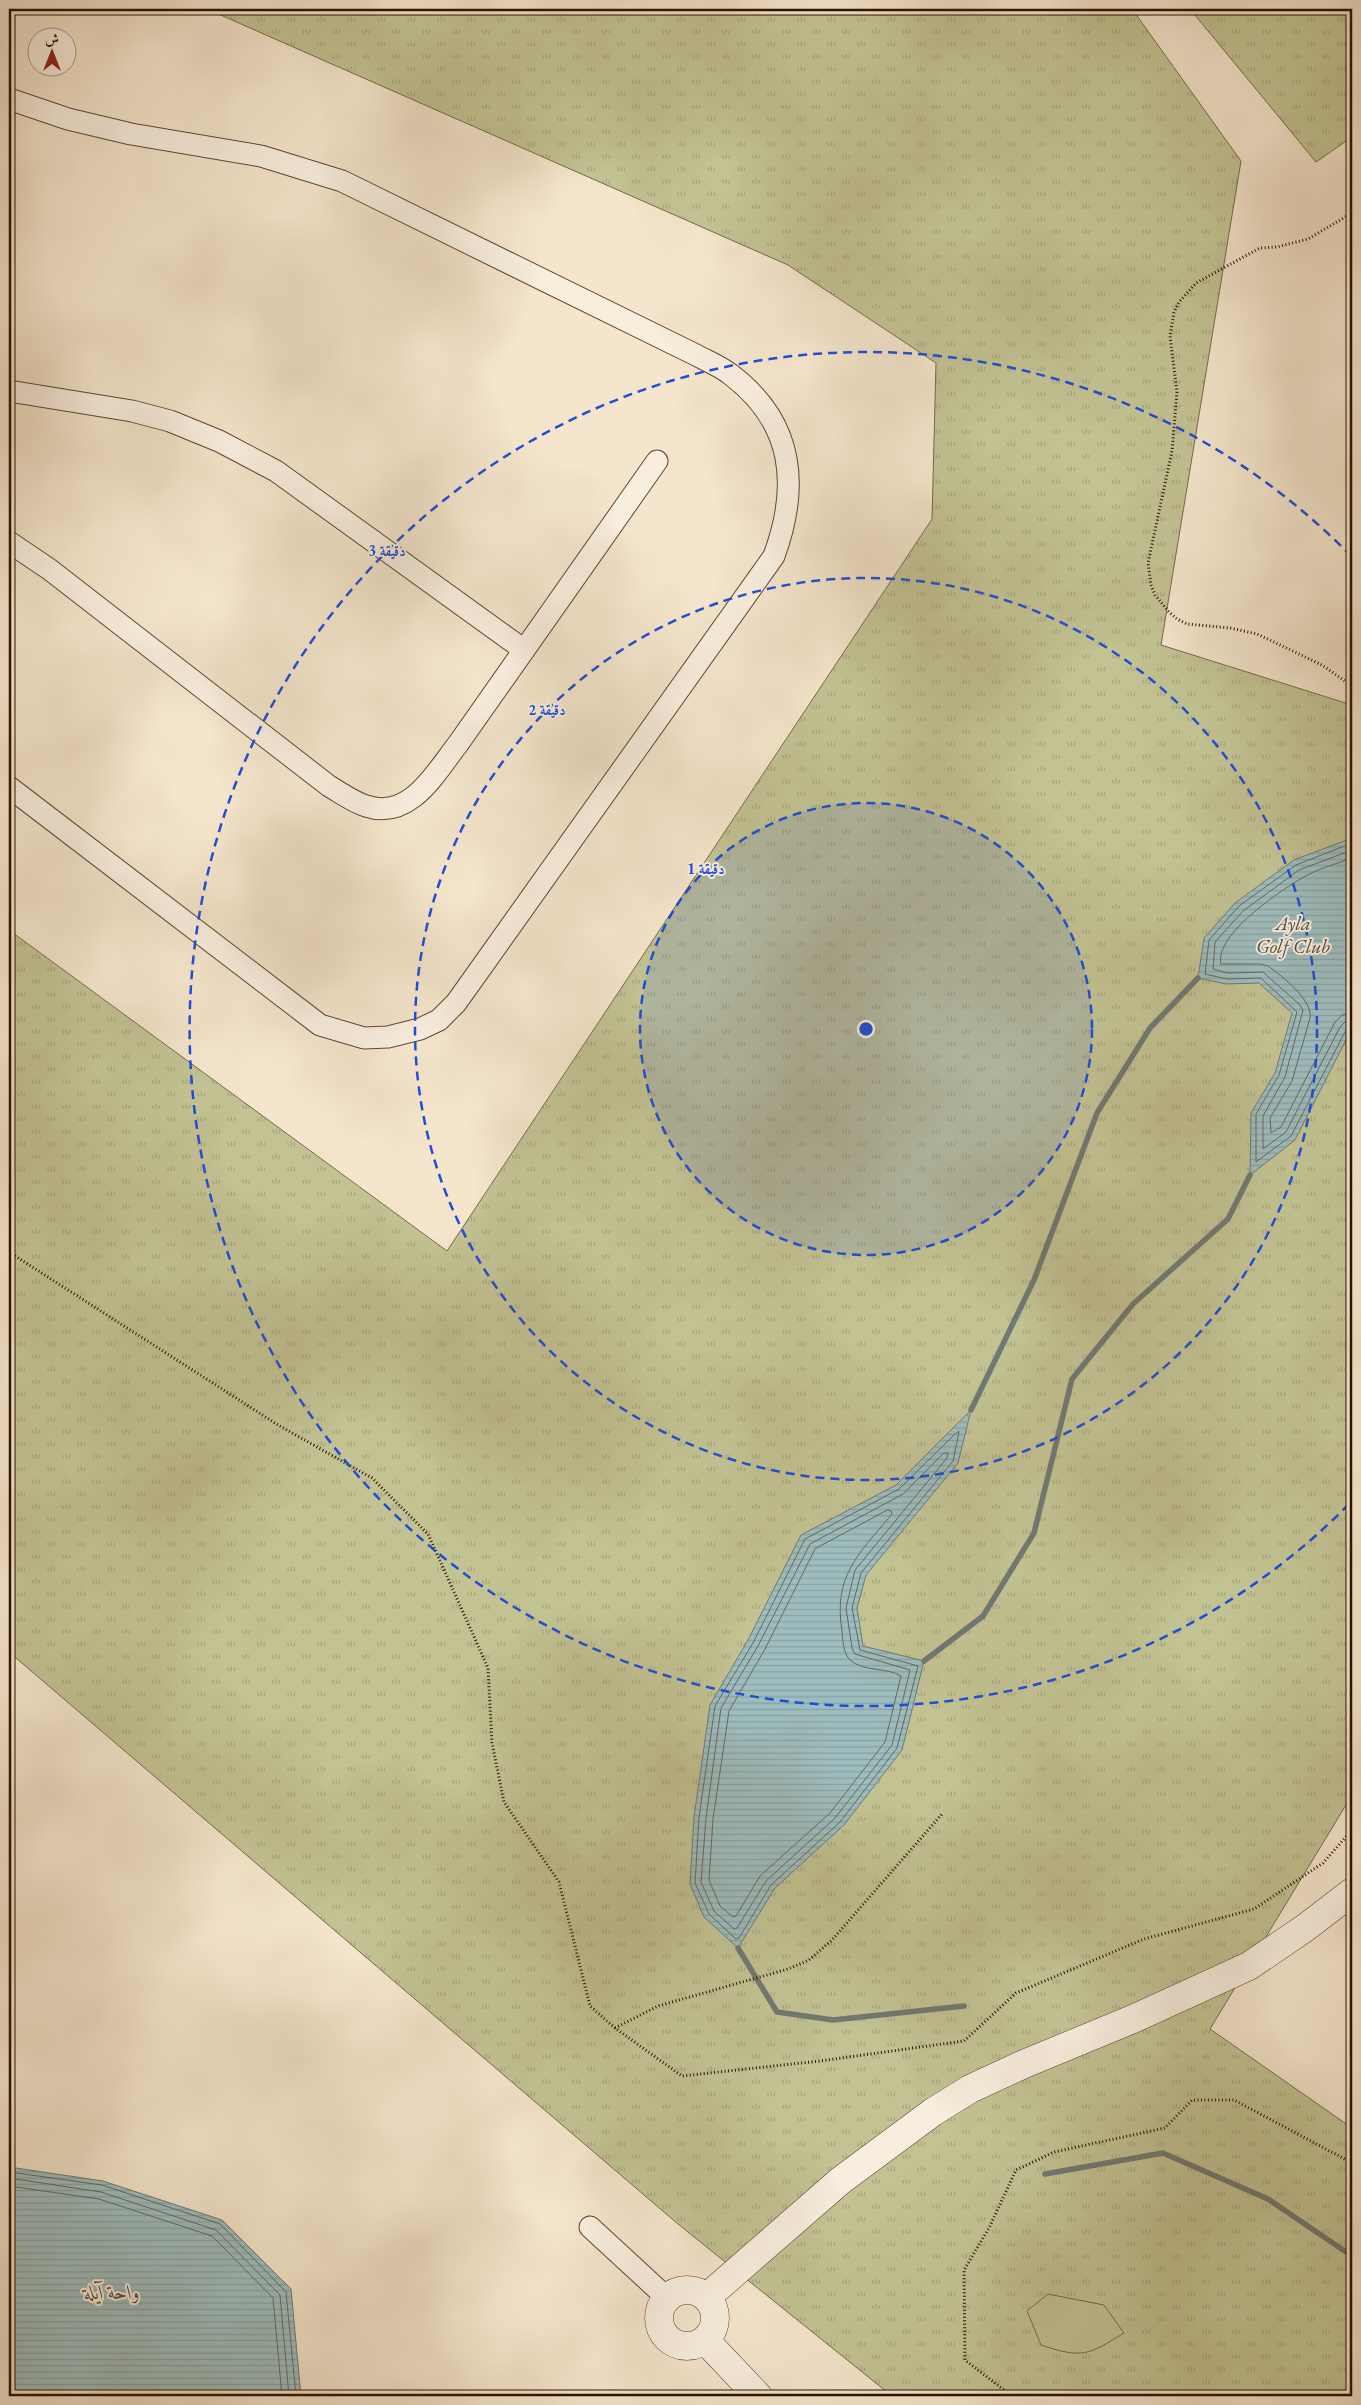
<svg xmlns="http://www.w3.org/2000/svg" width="1361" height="2405" viewBox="0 0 1361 2405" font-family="'EB Garamond',Amiri,serif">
<defs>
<pattern id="grass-tufts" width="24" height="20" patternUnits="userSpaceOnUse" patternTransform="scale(1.25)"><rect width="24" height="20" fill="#c2c293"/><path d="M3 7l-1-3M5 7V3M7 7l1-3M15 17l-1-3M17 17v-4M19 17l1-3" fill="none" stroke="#a7a67d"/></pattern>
<pattern id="water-rules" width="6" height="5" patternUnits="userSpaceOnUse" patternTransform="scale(1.25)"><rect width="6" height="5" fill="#9ebdbe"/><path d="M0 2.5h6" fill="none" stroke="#88a1a2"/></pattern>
</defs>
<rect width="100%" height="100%" fill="#f4e5cc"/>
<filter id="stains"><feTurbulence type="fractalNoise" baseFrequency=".004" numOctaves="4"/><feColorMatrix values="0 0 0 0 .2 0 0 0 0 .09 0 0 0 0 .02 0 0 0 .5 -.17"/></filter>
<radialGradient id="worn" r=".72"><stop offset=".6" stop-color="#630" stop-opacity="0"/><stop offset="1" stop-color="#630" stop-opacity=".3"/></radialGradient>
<g fill="url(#grass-tufts)" stroke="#766a4a">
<path d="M207 9H1132L1241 161 1161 645 1352 705V1795L1210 2029 1352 2128V2396H892L678 2224 9 1652V930L447 1251 932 519 936 363 788 265Z"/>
<path d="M1190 9H1352V137L1316 162Z"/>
</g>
<path fill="#c2c293" stroke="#766a4a" d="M1048 2294 1104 2305 1124 2333C1088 2355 1083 2359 1041 2345L1027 2311Z"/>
<g fill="url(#water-rules)" stroke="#707972">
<path d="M1352 838V1028L1295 1140 1250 1175 1251 1113 1275 1073 1292 1013 1259 983 1226 984 1198 978 1204 938 1235 903 1294 860Z"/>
<path d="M971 1410 958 1463 866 1575 857 1608 863 1646 924 1661 902 1750 844 1825 775 1888 738 1948 704 1917 690 1884 694 1817 710 1705 748 1640 801 1535 896 1485Z"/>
<path d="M9 2167 103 2181 222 2220 291 2289 301 2396H9Z"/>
</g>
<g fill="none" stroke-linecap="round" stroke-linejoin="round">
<g stroke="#646860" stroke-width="1">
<path d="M1352 843 1296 865 1239 906 1209 940 1205 974 1227 979 1261 978 1297 1012 1279 1075 1256 1114V1162L1291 1136 1346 1030 1352 1027"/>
<path d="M1352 850 1299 870 1243 911 1215 942 1213 969 1227 973 1263 972 1299 1004 1303 1010 1285 1077 1263 1116V1149L1286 1132 1340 1027 1345 1022 1352 1021"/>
<path d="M1352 858C1336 864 1317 869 1302 878 1280 891 1214 935 1221 964H1260L1268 966C1282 976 1313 1000 1310 1018L1292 1081 1270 1118 1271 1133 1281 1127 1335 1022 1342 1015 1352 1013"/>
<path d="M959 1432 953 1461 861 1573 852 1608 860 1650 918 1666 897 1748 840 1822 771 1885 739 1938 736 1939 709 1914 695 1883 699 1817 715 1706 753 1643 805 1539 899 1489 956 1433Z"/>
<path d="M944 1453H948L947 1458 855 1570 846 1608 852 1648 855 1654 910 1670 892 1745 835 1818 766 1881 737 1928 734 1929 714 1911 701 1882 706 1818 721 1708 758 1646 810 1544 903 1494Z"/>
<path d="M888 1510 891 1511 892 1514C859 1554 833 1575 842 1631 843 1641 843 1653 850 1660 863 1672 887 1667 901 1676L885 1742 830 1813 760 1876 736 1916 733 1917 720 1906 709 1880 713 1819 729 1711 765 1649 815 1549Z"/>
<path d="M9 2172 102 2185 220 2224 286 2292 296 2396"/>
<path d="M9 2178 101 2192 216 2230 280 2295 289 2396"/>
<path d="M9 2186 99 2199 212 2236 273 2298 282 2396"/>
</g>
<g stroke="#707972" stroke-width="5.5">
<path d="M971 1410 1034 1280 1097 1113 1150 1028 1198 978"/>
<path d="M924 1661 983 1616 1034 1533 1072 1379 1133 1304 1228 1219 1250 1175"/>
<path d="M738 1948 777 2012 833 2020 964 2006"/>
<path d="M1045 2174 1163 2153 1268 2199 1352 2256"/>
</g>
<g stroke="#5d4734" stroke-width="23">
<g id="minor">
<path d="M9 99 68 119 131 134 261 156 342 181 696 355C707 361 720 366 730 374 794 422 800 485 774 556L456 1003 439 1020 420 1029 388 1037 364 1038 320 1025 9 787"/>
<path d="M9 391 132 411 170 421 219 441 276 471 524 650"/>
<path d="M9 542 49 569 329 786C341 793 353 802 366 806 410 821 436 772 458 744L657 461"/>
<path d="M590 2227 667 2298"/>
</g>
</g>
<g stroke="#5d4734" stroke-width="29">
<g id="tertiary">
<circle cx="687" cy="2318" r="28"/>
<path d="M707 2297 840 2181 933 2112 970 2089 1024 2064 1133 2019 1249 1966 1305 1928 1352 1892"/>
<path d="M705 2340 758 2396"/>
</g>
</g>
<g stroke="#2b1201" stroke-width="3" stroke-dasharray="1 2.5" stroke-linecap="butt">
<path d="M1352 213 1308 239 1277 247 1260 248 1196 283 1179 302 1174 312 1170 336 1177 392 1172 451 1148 563 1151 585 1155 595 1169 612 1177 619 1187 624 1230 628 1257 634 1322 665 1352 686"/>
<path d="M9 1252 278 1425 372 1478 428 1534 488 1668 492 1743 504 1802 559 1882 590 2006 615 2028 682 2076 820 2061 964 2041 1016 1993 1144 1939 1254 1909 1323 1863 1352 1830"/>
<path d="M615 2028 658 2006 788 1969 809 1960 832 1940 942 1814"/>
<path d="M1012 2396 965 2360 964 2270 989 2228 1016 2170 1054 2152 1165 2128 1192 2100H1234L1352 2163"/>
</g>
<use href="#minor" stroke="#f8eede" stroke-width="21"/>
<use href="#tertiary" stroke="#f8eede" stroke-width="28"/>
</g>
<circle cx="866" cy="1029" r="226" fill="#1d4ed8" fill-opacity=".12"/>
<g fill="none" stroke="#1d4ed8" stroke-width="2.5" stroke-dasharray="9 6">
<circle cx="866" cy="1029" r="226"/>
<circle cx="866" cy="1029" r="451"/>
<path d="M1349 1504A677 677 0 1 1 1349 554"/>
</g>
<g text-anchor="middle" stroke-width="4" stroke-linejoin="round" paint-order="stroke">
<g font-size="20" font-style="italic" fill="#534e43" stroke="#f8eede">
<text x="1293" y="930">Ayla<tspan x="1293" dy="23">Golf Club</tspan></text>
<text x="112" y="2299">واحة آيلة</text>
</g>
</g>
<circle cx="866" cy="1029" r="8" fill="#1d4ed8" stroke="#f8eede" stroke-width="2.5"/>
<g font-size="15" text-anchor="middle" font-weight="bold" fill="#1d4ed8" stroke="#f8eede" stroke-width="4" stroke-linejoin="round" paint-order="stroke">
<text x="387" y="556">3 دقيقة</text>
<text x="547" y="715">2 دقيقة</text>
<text x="706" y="874">1 دقيقة</text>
</g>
<rect width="1361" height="2405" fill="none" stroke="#f4e5cc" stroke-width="30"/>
<rect x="10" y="10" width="1341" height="2385" fill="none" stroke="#2b1201" stroke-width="2.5"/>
<rect x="15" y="15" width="1331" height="2375" fill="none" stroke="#2b1201"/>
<g transform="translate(52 52)"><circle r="24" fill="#f8eede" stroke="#a69686"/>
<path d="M0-4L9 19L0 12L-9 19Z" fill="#8f2418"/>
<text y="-8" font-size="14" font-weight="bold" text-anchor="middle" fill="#2b1201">ش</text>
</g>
<rect width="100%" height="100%" filter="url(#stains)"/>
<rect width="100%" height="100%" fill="url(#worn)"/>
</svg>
